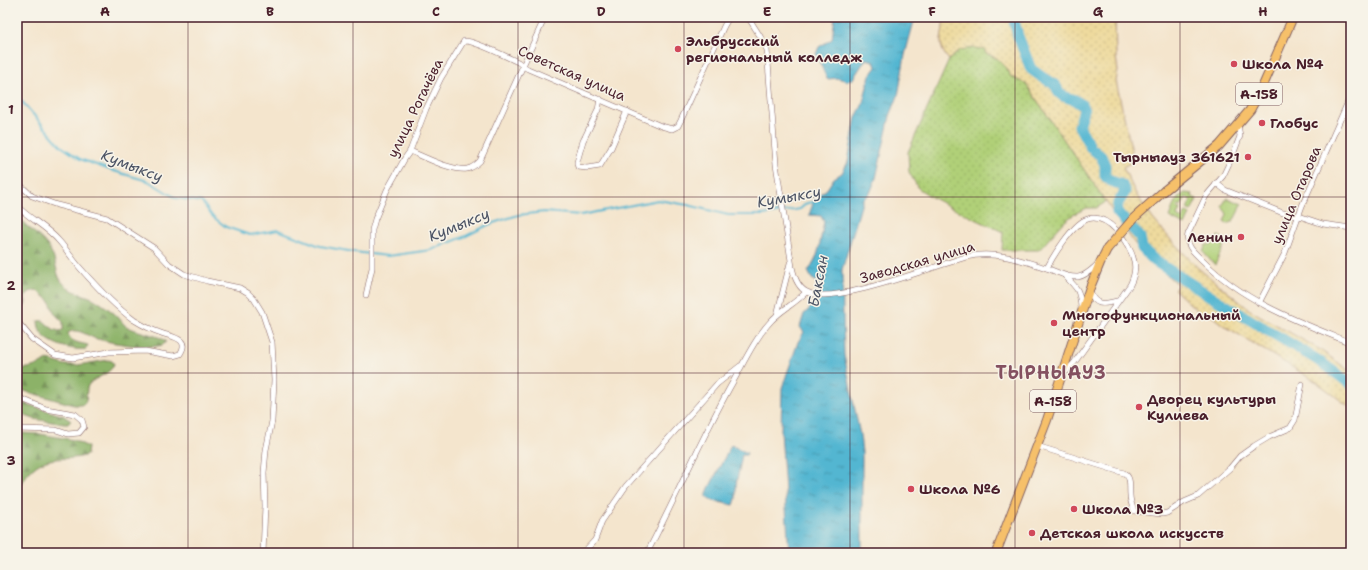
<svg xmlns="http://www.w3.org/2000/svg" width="1368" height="570" viewBox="0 0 1368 570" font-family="'Shantell Sans',sans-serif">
<defs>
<pattern id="forest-firs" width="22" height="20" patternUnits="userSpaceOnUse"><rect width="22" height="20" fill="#8cb268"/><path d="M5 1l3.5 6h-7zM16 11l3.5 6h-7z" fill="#749056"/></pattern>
<pattern id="sand-dots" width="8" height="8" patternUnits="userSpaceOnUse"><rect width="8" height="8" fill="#eeda9e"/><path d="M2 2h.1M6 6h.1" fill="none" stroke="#cebb88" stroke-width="1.8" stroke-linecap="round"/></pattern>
<pattern id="park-dots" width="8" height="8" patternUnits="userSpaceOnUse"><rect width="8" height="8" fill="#b0d078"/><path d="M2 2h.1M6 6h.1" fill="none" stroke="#99b268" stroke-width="1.8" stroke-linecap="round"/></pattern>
<pattern id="water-ripples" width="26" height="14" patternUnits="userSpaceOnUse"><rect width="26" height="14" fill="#52b6d1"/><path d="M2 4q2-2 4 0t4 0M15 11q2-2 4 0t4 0" fill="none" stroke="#4693aa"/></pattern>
</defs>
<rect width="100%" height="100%" fill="#f7f3e8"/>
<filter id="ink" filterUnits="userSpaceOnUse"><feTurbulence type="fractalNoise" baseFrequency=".025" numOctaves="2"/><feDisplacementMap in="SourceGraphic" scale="8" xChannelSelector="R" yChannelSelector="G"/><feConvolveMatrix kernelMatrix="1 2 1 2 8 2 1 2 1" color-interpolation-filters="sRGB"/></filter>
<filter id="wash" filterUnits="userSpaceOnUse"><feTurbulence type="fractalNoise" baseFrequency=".012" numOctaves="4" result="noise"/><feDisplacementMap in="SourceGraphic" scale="16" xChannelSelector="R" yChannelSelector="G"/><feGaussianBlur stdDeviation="0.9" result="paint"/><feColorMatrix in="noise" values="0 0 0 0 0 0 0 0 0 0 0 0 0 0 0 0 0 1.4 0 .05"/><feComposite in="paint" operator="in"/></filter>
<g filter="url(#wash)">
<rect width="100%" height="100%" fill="#f4e5cd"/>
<g fill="#b0d078" stroke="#7d7852">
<path d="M1185 193 1193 194 1192 197 1197 199 1191 211 1187 209 1191 200 1186 197 1181 206 1179 205 1177 208 1180 209 1177 216 1182 219 1186 212 1190 214 1185 225 1169 217C1173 207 1175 198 1185 193Z"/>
<path d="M1227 198 1242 204 1233 222H1231L1227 224 1224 222 1227 214 1222 206Z"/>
<path d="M1218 236 1221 237 1225 243 1215 265 1203 252 1206 245C1213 244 1216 243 1218 236Z"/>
</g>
<g fill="url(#forest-firs)" stroke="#6b684a">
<path d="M17 215C27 230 47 238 53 256 57 265 56 277 64 284 71 292 84 294 94 299 102 304 111 310 118 317 121 320 123 324 126 326 136 332 159 335 166 341L163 345C148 349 110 343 94 338 86 335 76 327 68 333 69 342 80 343 88 345L86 349C72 351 47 344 40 331 39 328 38 324 38 321 46 319 46 325 52 328 54 330 57 330 59 331L63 330V322L55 314 49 300 36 290 29 292 25 298 26 302 25 306 17 307Z"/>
<path d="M48 360 65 365H78L108 360 112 361 114 364C110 375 97 376 89 384 85 389 88 397 85 403L82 405H74L17 389V369C29 369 37 366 48 360Z"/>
<path d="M17 401 64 416 71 421 68 424H64L34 419 17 413Z"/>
<path d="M17 433 40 434 74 440 88 447 87 455C77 459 67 458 56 459 35 461 25 475 17 492Z"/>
</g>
<path fill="url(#sand-dots)" stroke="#9c7c64" d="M943 17H1115L1116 57 1118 71 1116 81 1134 161 1123 167 1137 196 1153 219 1171 240 1199 269 1250 310 1319 349 1351 372V408L1315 381 1223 325 1207 312 1203 316 1174 289 1178 285 1149 259 1135 244 1106 202 1026 84 1011 77 1003 64 998 59 985 53 960 50 949 60C934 42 945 37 943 17Z"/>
<path fill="url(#park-dots)" stroke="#7d7852" d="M974 48 985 49V53L998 59 1003 64 1011 77 1026 84 1106 202 1096 208H1087L1076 213 1065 221 1039 250H1002L1003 232 956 210 933 198 918 188 909 172 908 152 949 60 960 50Z"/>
<g fill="url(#water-ripples)" stroke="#4e6a7e">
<path d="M835 17H915L905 55 898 96 890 116 876 178 870 193 863 199 842 270 844 355 860 435 862 452V553H789L781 431 782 388 798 342 804 332 800 327 804 314 816 302 820 288V283L812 279 808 271C820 258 820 239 824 222L821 216 809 215 815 198 827 189 834 178 842 173 848 162 856 117 862 106 870 75 876 67 874 61 866 59 852 80 847 81 838 78 827 79 816 54 819 47 832 39Z"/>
<path d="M731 445 747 453 746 455H742L736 485V499L734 505 713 501 706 496 709 488Z"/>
</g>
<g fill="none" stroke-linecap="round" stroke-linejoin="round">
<path stroke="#52b6d1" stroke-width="2" d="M17 96 61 146 80 159 110 170 148 181 176 198 202 202 212 216 226 227 250 235 278 230 320 246 354 252 388 256 431 250 466 236 490 224 518 215 544 212 581 215 658 200 688 205 728 215H763L800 209 807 203 814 202"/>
<path stroke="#52b6d1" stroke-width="11" d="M1013 17 1018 36 1031 69 1042 77 1051 82 1056 86 1059 93 1063 96 1075 100 1083 106 1084 110 1079 126 1091 148 1101 156 1105 165V176L1111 181 1122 185 1125 192 1118 203 1117 212 1140 237 1142 248 1155 261 1210 296 1316 359 1351 384"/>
</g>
</g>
<g filter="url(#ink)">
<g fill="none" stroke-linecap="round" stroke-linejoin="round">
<g stroke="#866464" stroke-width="6">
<g id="minor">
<path d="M748 17 760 36 767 50 776 164 792 267C794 276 798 288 807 292 833 306 935 266 966 257 992 250 1023 260 1049 269 1058 272 1067 278 1078 277 1086 276 1092 269 1098 264"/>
<path d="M600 99 598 110 583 141 577 162V164L578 167 587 168 600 166 611 148 627 111"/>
<path d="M1238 125 1240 136 1233 155 1223 176 1206 196 1188 234C1185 246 1195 253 1203 261 1244 302 1299 322 1351 343"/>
<path d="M410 151C425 157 451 171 467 169 472 168 476 165 480 161L545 17"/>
<path d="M17 182 32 196 57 205 107 218 154 248 169 264 184 274 207 281 240 288 248 293 254 299 262 312 272 342 274 380 272 421 266 450 264 473 265 506 263 553"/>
<path d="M1216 183 1225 190 1283 213 1299 216 1323 224 1351 228"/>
<path d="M17 206C30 219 47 227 59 241 67 250 73 260 81 269 95 285 117 308 134 320 142 325 152 330 161 333 171 337 191 338 180 354L173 356 145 351 109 352 73 358 55 355 32 339 17 321"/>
<path d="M1047 268C1053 256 1072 226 1085 220 1107 210 1130 243 1134 261 1136 269 1134 277 1130 285L1074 363 1062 376"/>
<path d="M1065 276C1077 288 1080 290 1081 308"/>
<path d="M1089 290C1095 306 1102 305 1117 301"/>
<path d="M366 295 372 268V230L375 219 387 190 405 158 410 151 426 109 441 78 464 41C474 40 507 57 518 62L523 66 528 69 661 126 672 129 678 126 681 120 724 26 728 19 731 17"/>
<path d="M1259 303 1285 253 1302 206 1351 95"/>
<path d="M777 315 790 263"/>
<path d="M17 397 46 409 75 414 82 420 84 427 79 433 68 434 56 430 17 429"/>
<path d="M1037 446 1124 473C1132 478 1129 486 1130 495 1130 500 1132 506 1134 511L1162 514 1167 513 1184 502 1198 496 1230 468 1240 456 1254 446 1269 437 1290 428 1295 420 1302 384"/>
<path d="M583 553 595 540 602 521 626 486 717 384 740 366"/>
<path d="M647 553C677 496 702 436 734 380 745 360 756 337 771 321 781 310 796 303 806 292"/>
</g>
</g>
<g stroke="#866464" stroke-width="10">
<g id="primary">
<path d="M1165 190 1219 146 1250 110 1262 88 1293 17"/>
<path d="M996 553 1047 420 1089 290 1100 263 1107 249"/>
</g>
</g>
<use href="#minor" stroke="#fff" stroke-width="5"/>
<use href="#primary" stroke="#f6c06b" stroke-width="8"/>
<g stroke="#866464" stroke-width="10" stroke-linecap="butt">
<path id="primary-bridge" d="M1107 249 1134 218 1165 190"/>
</g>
<use href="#primary-bridge" stroke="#f6c06b" stroke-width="8"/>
</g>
</g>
<path fill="none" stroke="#4a1f2b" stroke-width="1" stroke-opacity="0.55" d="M188 17V553M353 17V553M518 17V553M684 17V553M850 17V553M1015 17V553M1180 17V553M17 197H1351M17 373H1351"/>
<g fill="#d1495b" stroke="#f7f3e8" stroke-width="1.5">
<circle cx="678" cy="49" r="4"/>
<circle cx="1234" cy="64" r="4"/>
<circle cx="1262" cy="123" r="4"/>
<circle cx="1248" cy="157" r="4"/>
<circle cx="1241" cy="237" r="4"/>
<circle cx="1054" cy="323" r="4"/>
<circle cx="1139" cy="407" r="4"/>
<circle cx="911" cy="489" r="4"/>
<circle cx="1074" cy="509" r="4"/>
<circle cx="1032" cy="533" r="4"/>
</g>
<g text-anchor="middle" stroke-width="3" stroke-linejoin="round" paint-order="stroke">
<g fill="#f7f3e8" stroke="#7e5f64" stroke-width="1">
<rect x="1236" y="83" width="46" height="22" rx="3"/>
<rect x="1030" y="390" width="46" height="22" rx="3"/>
</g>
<g font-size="13" font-weight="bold" fill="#4a1f2b">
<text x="1259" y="99">А-158</text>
<text x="1053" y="406">А-158</text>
</g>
<g font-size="14" font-weight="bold" fill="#4a1f2b" stroke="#f7f3e8" text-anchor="start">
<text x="686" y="46">Эльбрусский<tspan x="686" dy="16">региональный колледж</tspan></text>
<text x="1242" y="69">Школа №4</text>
<text x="1270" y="128">Глобус</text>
<text x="1240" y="162" text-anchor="end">Тырныауз 361621</text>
<text x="1233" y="242" text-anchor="end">Ленин</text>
<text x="1062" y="320">Многофункциональный<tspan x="1062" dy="16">центр</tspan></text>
<text x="1147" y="404">Дворец культуры<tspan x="1147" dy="16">Кулиева</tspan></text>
<text x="919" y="494">Школа №6</text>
<text x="1082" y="514">Школа №3</text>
<text x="1040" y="538">Детская школа искусств</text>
</g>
<g font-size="14" fill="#4a1f2b" stroke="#f7f3e8">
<text transform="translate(572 73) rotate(24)" y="5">Советская улица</text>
<text transform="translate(415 108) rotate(-64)" y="5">улица Рогачёва</text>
<text transform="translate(1296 195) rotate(-67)" y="5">улица Отарова</text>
<text transform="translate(917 262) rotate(-16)" y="5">Заводская улица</text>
</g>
<g font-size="15" font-style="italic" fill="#4d5465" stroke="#f7f3e8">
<text transform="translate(132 166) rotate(21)" y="5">Кумыксу</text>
<text transform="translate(789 197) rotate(-10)" y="5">Кумыксу</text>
<text transform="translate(459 225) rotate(-22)" y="5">Кумыксу</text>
<text transform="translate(818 281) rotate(-79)" y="5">Баксан</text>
</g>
<g font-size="18" font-weight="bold" letter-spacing="1" fill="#845060" stroke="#f7f3e8">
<text x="1051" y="379">ТЫРНЫАУЗ</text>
</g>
</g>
<rect width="1368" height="570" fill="none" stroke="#f7f3e8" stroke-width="44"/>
<rect x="22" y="22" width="1324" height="526" fill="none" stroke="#4a1f2b" stroke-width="1.5"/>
<g font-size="13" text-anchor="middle" font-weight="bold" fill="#4a1f2b">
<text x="105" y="16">A</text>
<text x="270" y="16">B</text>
<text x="436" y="16">C</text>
<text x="601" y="16">D</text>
<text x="767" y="16">E</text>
<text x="932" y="16">F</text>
<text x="1098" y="16">G</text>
<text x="1263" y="16">H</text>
<text x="11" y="114">1</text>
<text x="11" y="290">2</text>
<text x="11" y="465">3</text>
</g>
</svg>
